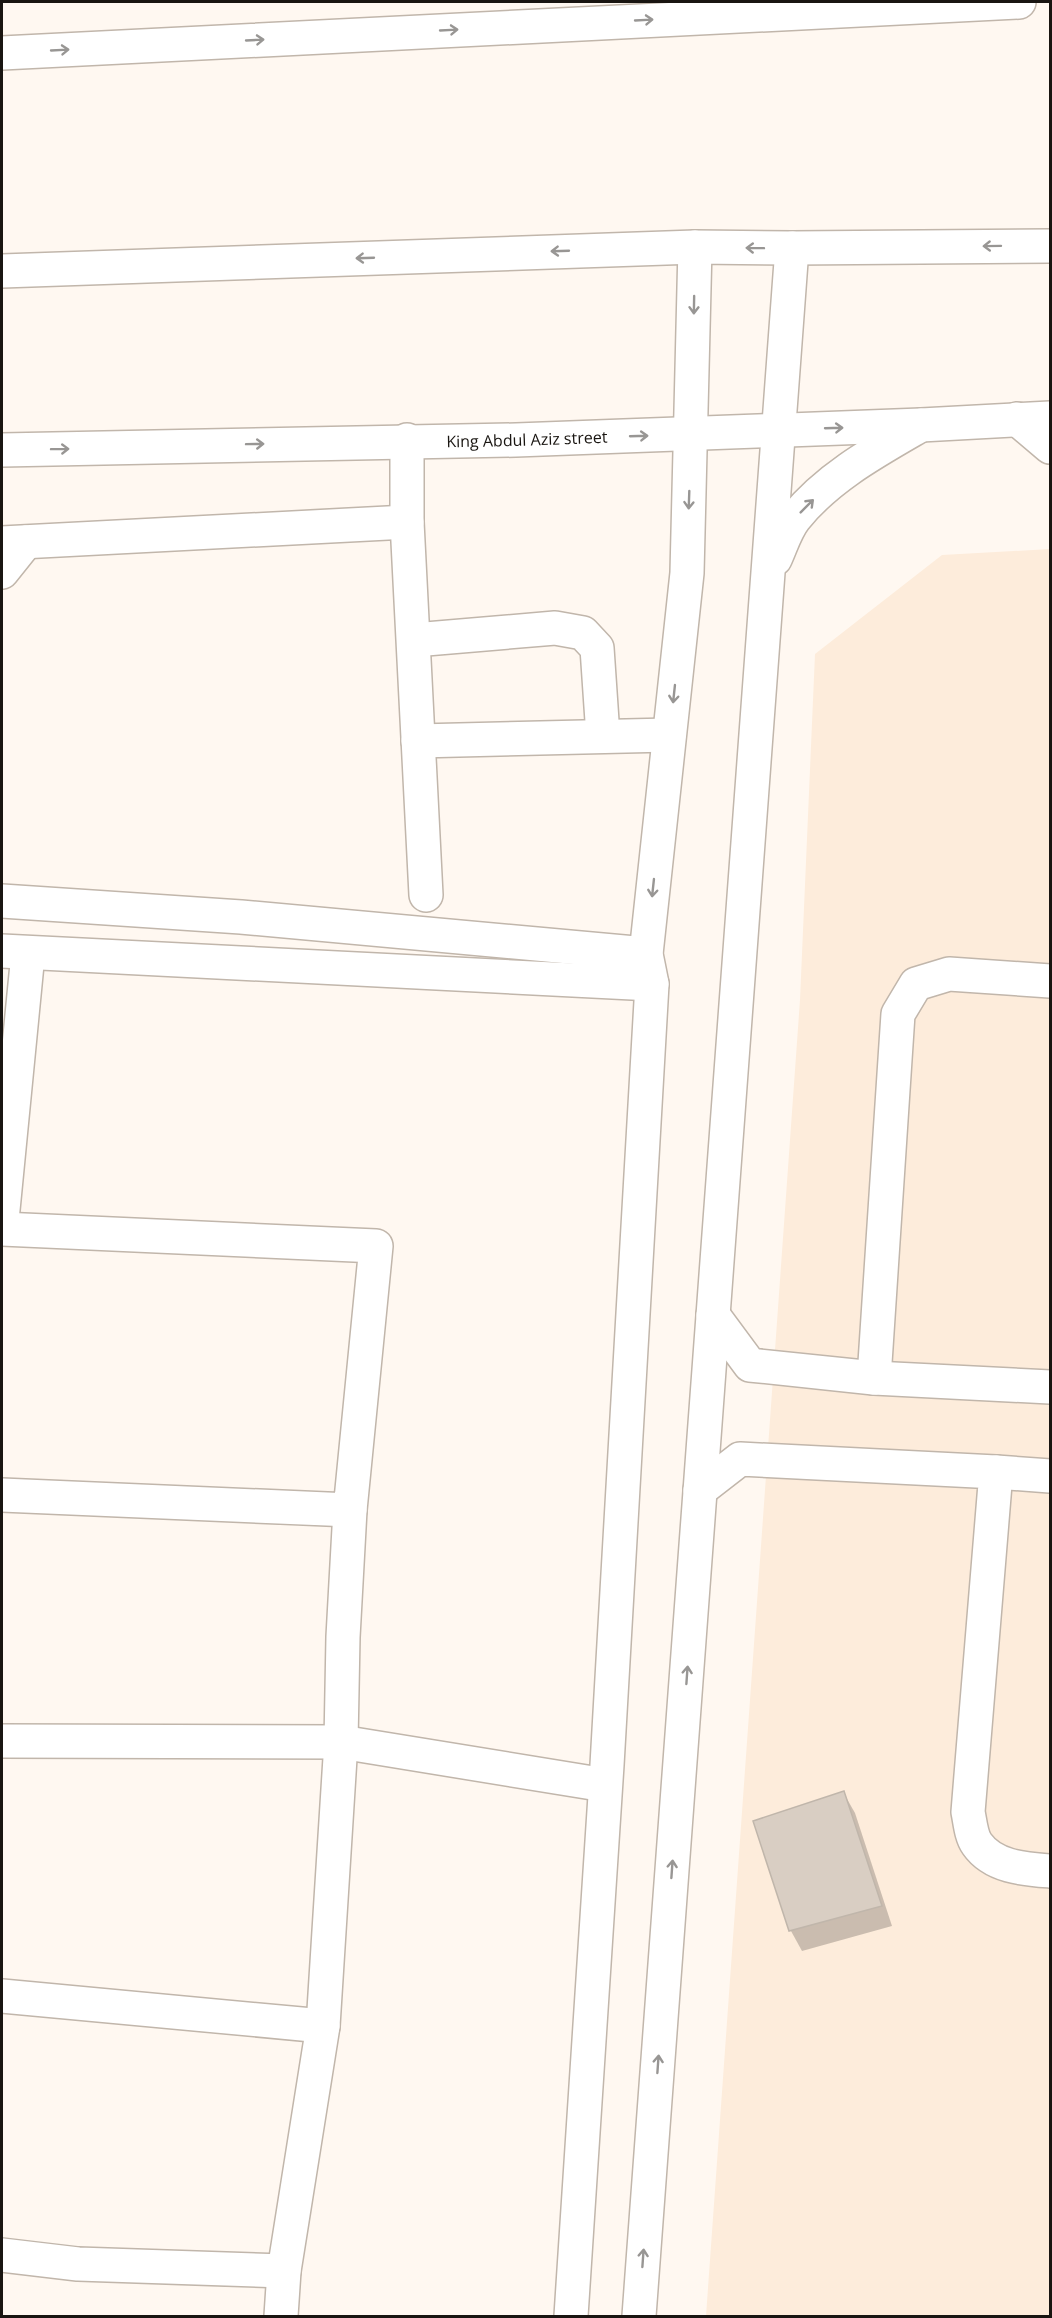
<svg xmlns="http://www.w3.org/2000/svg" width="1052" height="2318" viewBox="0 0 1052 2318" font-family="'Open Sans',sans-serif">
<rect width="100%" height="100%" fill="#fff8f1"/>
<path fill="#fdecdb" d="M1050 549V2316H706L800 1000 815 654 942 555Z"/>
<path fill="#0003" d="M843 1792 855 1813 892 1926 802 1951 791 1931 755 1822Z"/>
<path fill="#d9cec3" stroke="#c0b6ab" stroke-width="1.5" d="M844 1791 882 1906 789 1931 753 1821Z"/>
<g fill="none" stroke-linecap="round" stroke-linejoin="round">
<g stroke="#c1b6ab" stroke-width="36">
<g id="minor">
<path d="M2 53 1019 2"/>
<path d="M1017 419 1050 447"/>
<path d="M407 440V522L426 895"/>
<path d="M2 543 407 522"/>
<path d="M775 559C781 546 786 529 795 518 828 477 876 451 921 425"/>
<path d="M2 572 26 542"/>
<path d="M414 640 555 628 583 633 597 648 603 736"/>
<path d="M418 741 669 735"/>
<path d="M2 901 241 917 646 954"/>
<path d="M2 951 652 984"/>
<path d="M2 1220 28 954"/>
<path d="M2 1229 376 1246 350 1510 2 1495"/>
<path d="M713 1315 750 1365 874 1378 1050 1387"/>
<path d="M874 1378 898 1014 916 984 949 974 1050 981"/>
<path d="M996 1472 1050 1476"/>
<path d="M700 1490 740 1459 996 1472 968 1812C970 1821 971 1836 977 1844 993 1867 1024 1869 1050 1871"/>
<path d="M2 1741 341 1742 605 1785"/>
<path d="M2 1996 323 2026"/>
<path d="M2 2255 78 2264 284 2271"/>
<path d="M281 2316 284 2271 323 2026 341 1742 343 1637 350 1510"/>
<path d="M571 2316 607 1765 652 984 646 954 687 573 695 247"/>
<path d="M639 2316 792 248"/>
</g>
</g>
<g stroke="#c1b6ab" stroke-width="36">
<g id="major">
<path d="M2 271 695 247 792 248 1050 246"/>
<path id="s1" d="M2 450 516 440 921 425 1050 418"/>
</g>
</g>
<use href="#minor" stroke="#fff" stroke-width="33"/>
<use href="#major" stroke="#fff" stroke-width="33"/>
</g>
<defs><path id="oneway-shaft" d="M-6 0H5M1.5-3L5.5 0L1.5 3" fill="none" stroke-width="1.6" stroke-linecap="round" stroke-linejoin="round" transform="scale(1.5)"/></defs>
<g stroke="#989694">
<use href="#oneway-shaft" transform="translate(644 20) rotate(-3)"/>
<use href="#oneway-shaft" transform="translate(449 30) rotate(-3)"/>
<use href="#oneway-shaft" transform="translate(255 40) rotate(-3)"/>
<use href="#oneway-shaft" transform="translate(60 50) rotate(-3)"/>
<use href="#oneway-shaft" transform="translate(992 246) rotate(179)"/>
<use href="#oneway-shaft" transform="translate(755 248) rotate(-179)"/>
<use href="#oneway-shaft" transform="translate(560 251) rotate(178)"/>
<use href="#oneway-shaft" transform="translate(365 258) rotate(178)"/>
<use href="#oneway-shaft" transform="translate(694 305) rotate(91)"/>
<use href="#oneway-shaft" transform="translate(834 428) rotate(-2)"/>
<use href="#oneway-shaft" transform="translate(639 436) rotate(-2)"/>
<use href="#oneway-shaft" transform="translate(255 444) rotate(-1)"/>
<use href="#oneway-shaft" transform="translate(60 449) rotate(-1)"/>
<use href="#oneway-shaft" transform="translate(689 500) rotate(92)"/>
<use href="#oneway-shaft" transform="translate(807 506) rotate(-45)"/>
<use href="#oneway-shaft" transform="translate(674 694) rotate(96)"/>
<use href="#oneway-shaft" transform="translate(653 888) rotate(96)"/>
<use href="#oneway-shaft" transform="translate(687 1675) rotate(-86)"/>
<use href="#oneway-shaft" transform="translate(672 1869) rotate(-86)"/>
<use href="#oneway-shaft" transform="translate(658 2064) rotate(-86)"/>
<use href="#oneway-shaft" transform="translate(643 2258) rotate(-86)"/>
</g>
<g text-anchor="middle" stroke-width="5" stroke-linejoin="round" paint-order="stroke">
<g font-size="16" fill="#191511" stroke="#fff">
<text dy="6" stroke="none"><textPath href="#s1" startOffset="525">King Abdul Aziz street</textPath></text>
</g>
</g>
<rect width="1052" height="2318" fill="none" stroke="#191511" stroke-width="6"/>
</svg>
